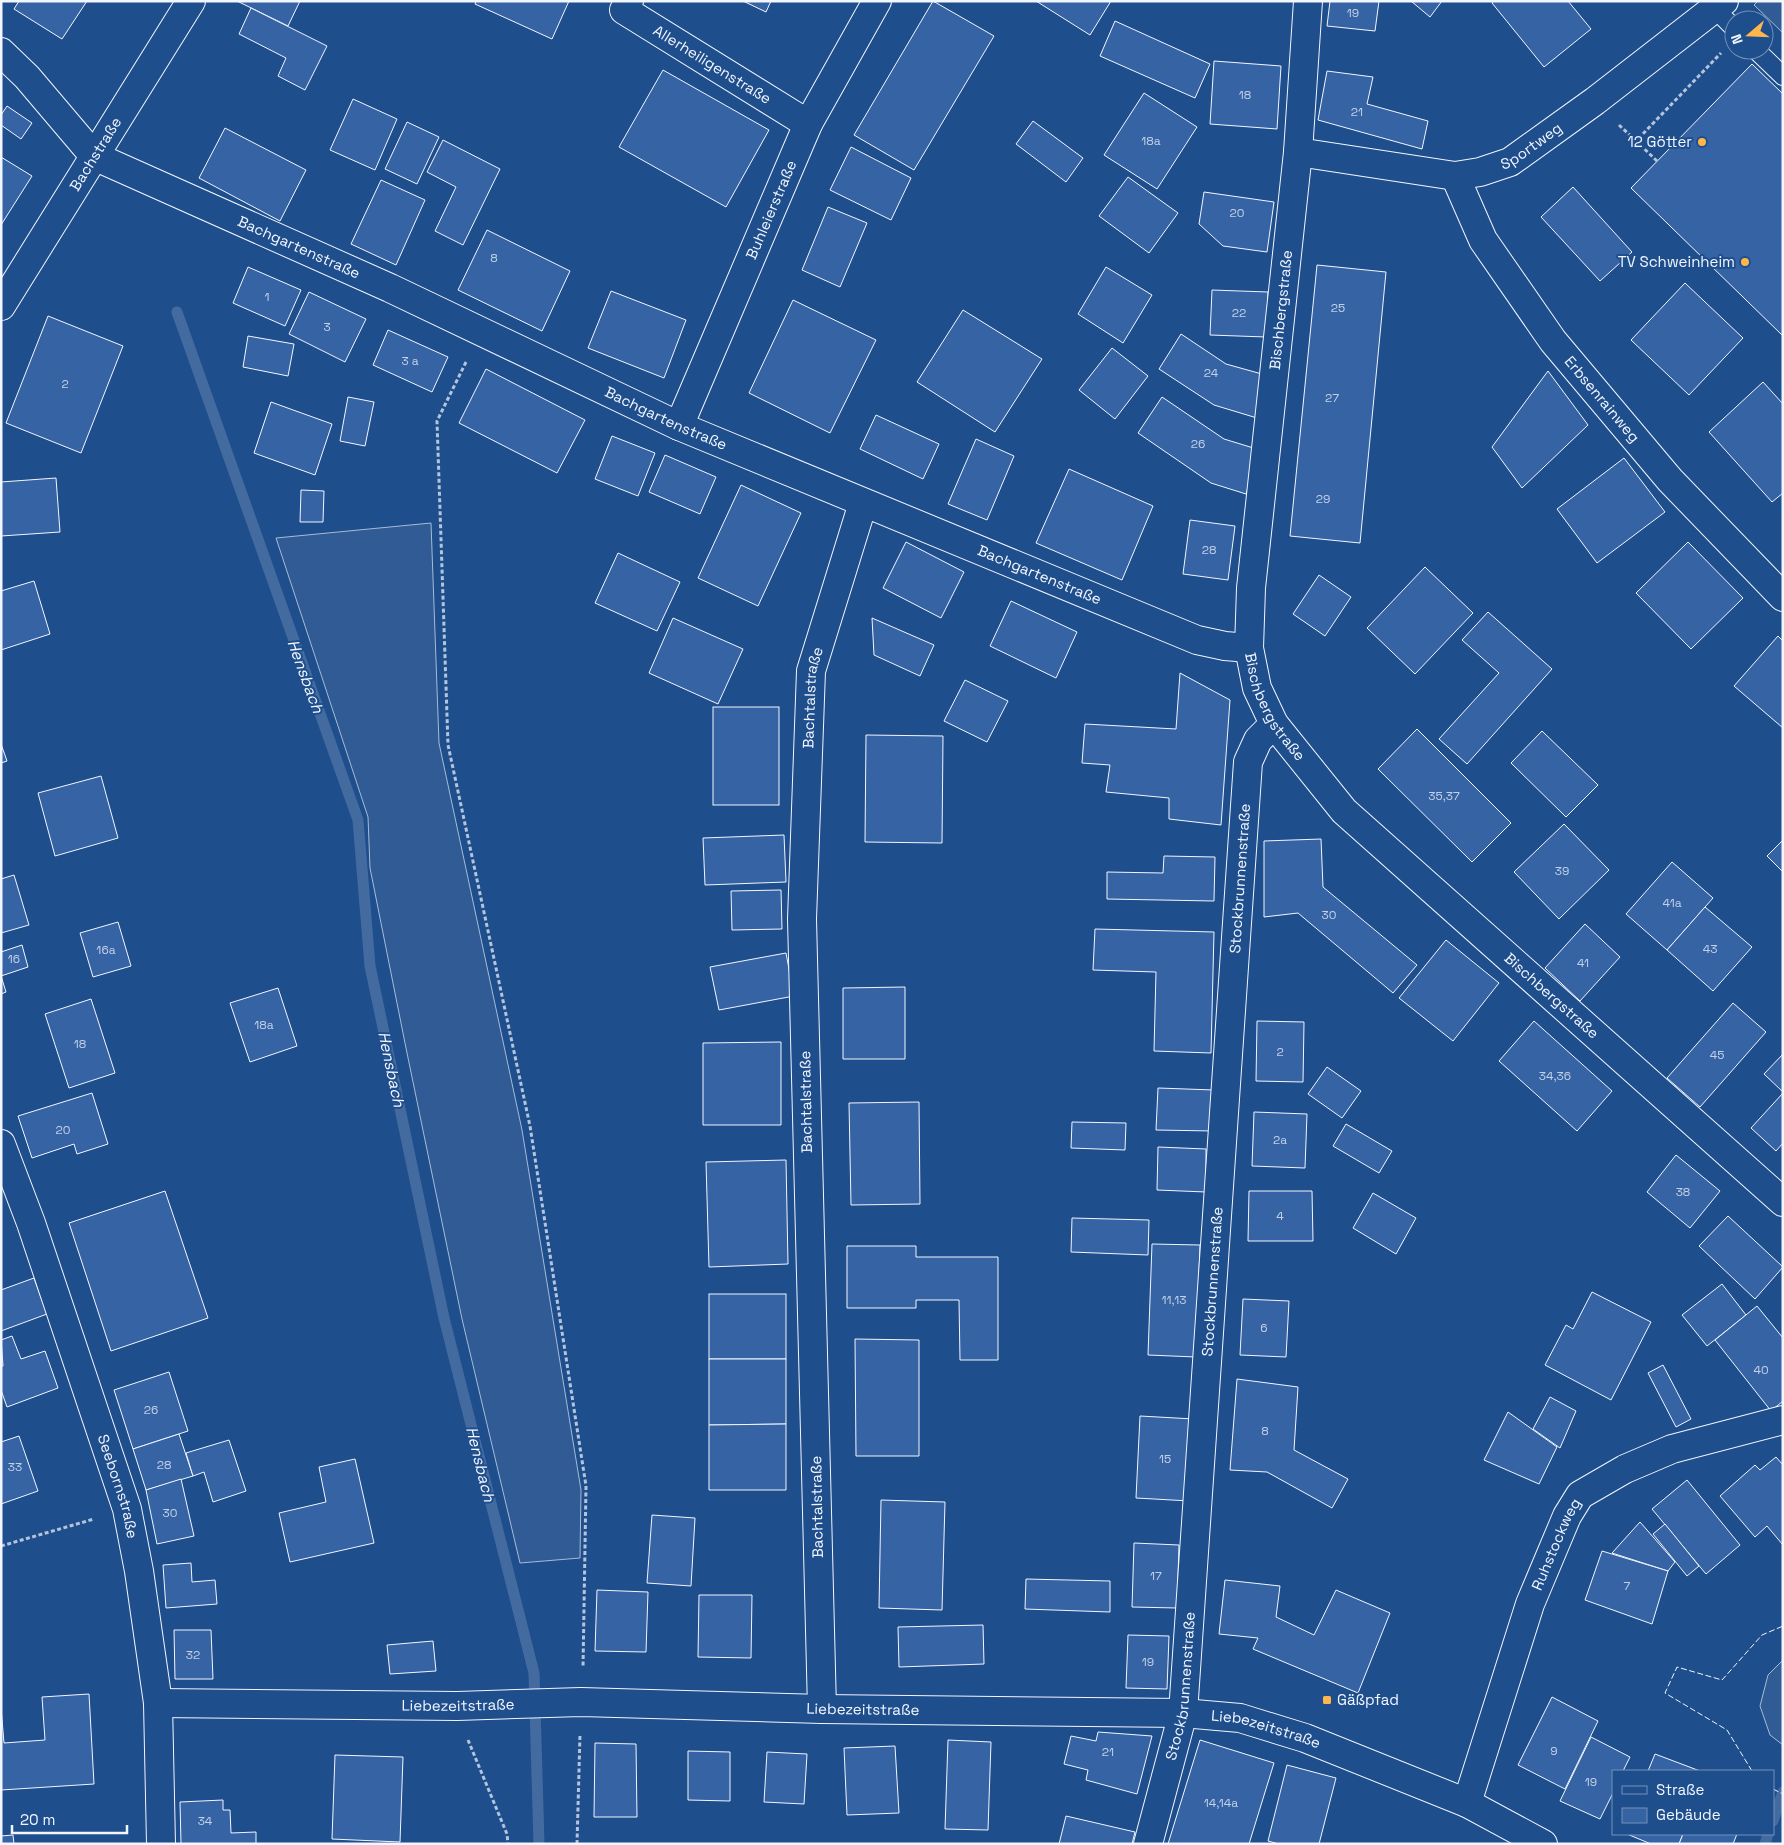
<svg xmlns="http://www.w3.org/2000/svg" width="1784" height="1845" viewBox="0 0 1784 1845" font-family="'Space Grotesk',sans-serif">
<rect width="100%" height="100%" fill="#1f4e8c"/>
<g fill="#305b95" stroke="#a8bbd7">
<path d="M1758 1H1783V33L1754 5Z"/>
<path d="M431 523 439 743 522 1130 581 1490 580 1558 520 1563 462 1319 407 1053 370 868 368 817 276 538Z"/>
<path d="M1783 1660V1745L1770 1735 1760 1706 1768 1675Z"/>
</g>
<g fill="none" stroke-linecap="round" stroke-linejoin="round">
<g stroke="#446ba0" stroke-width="11">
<path d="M177 312 358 820 370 966 444 1318 534 1673 539 1844"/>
<path d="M1773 1821 1783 1792"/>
<path d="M1765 1844 1768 1834"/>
</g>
</g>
<g fill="#3563a3" stroke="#f2f6ff">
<path d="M19 1H87L62 39 14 9Z"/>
<path d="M237 1H300L288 26Z"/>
<path d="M476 1H569L552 39 475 4Z"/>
<path d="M743 1H771L766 12Z"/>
<path d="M933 1 994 36 914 170 854 135Z"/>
<path d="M1036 1H1111L1090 35Z"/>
<path d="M1330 1H1379L1375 31 1327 26Z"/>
<path d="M1411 1H1442L1430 17Z"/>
<path d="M1493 1H1568L1591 29 1544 67 1492 3Z"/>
<path d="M251 8 327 46 305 90 278 76 286 58 239 34Z"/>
<path d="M1115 21 1210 64 1195 98 1100 56Z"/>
<path d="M1214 61 1281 66 1277 129 1210 124Z"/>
<path d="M1752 64 1783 94V336L1631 188Z"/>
<path d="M663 70 769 130 726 207 619 147Z"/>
<path d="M1327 71 1373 77 1367 104 1428 121 1422 149 1318 120Z"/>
<path d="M1144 93 1197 127 1157 189 1104 155Z"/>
<path d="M353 99 397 119 375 170 330 150Z"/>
<path d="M7 106 32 123 21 139 1 125V115Z"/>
<path d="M1033 121 1083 158 1066 182 1016 144Z"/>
<path d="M407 122 439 137 417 184 385 169Z"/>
<path d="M225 128 306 170 280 221 199 178Z"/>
<path d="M443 140 500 169 463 245 435 231 456 187 427 172Z"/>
<path d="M851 147 911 178 891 220 830 190Z"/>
<path d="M1 157 32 176 1 225Z"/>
<path d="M1128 177 1178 213 1149 253 1099 216Z"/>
<path d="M381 180 425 200 396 265 351 244Z"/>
<path d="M1573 187 1632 252 1600 281 1541 217Z"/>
<path d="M1204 192 1274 202 1267 252 1223 246 1199 224Z"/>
<path d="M828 207 867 223 840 287 802 270Z"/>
<path d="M487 230 570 271 542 331 458 290Z"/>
<path d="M1317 265 1386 272 1360 543 1290 536Z"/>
<path d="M248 267 301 290 285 326 233 303Z"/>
<path d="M1106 267 1152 295 1123 343 1078 314Z"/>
<path d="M1685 283 1743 338 1689 395 1631 340Z"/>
<path d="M1212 290 1268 292 1266 337 1210 335Z"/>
<path d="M611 291 686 320 664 378 588 348Z"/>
<path d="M309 292 366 319 345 362 289 334Z"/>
<path d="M793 300 876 340 830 433 749 393Z"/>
<path d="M963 310 1042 359 995 432 917 382Z"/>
<path d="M48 316 123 346 81 453 6 423Z"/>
<path d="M388 330 448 357 432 392 373 365Z"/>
<path d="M1181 334 1226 364 1269 376 1257 418 1214 405 1159 369Z"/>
<path d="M248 336 294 344 288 376 243 367Z"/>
<path d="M1112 348 1148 376 1115 419 1079 390Z"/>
<path d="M486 369 585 420 557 473 459 423Z"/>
<path d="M1548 371 1588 425 1522 488 1492 447Z"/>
<path d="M1763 382 1783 404V493L1772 502 1709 432Z"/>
<path d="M348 397 374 402 365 446 340 441Z"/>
<path d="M1162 397 1224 439 1260 450 1246 494 1211 483 1138 433Z"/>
<path d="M271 402 332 424 315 475 254 453Z"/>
<path d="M876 415 939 444 923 479 860 449Z"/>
<path d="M612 436 655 453 638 496 595 479Z"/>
<path d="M976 439 1014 456 987 520 948 504Z"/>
<path d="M665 455 716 477 700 514 649 492Z"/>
<path d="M1624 458 1665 512 1597 563 1557 509Z"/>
<path d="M1069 469 1153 506 1122 580 1036 543Z"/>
<path d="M56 478 60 532 1 536V482Z"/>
<path d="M741 485 801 513 758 606 698 578Z"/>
<path d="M301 490 324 491 323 522H300Z"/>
<path d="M1190 520 1235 526 1228 580 1183 574Z"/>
<path d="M906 542 964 572 941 618 883 588Z"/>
<path d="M1688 542 1743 598 1691 649 1636 593Z"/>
<path d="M618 553 680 582 657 631 595 603Z"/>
<path d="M1425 567 1473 613 1415 674 1367 628Z"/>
<path d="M1319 575 1351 597 1325 636 1293 614Z"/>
<path d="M34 581 50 634 1 650V591Z"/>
<path d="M1011 601 1077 632 1056 678 990 646Z"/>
<path d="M1488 612 1552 669 1467 764 1439 739 1499 673 1462 640Z"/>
<path d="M673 618 743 649 718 704 649 673Z"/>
<path d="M872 618 934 645 920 676 874 655Z"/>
<path d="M1778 636 1783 641V728L1734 686Z"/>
<path d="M1180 673 1230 700 1221 825 1169 819V798L1106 792 1110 765 1082 763 1085 724 1176 729Z"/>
<path d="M965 680 1008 701 987 742 944 721Z"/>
<rect x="713" y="707" width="66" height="98"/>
<path d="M1417 729 1511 823 1472 862 1378 769Z"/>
<path d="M1542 731 1598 785 1566 817 1511 763Z"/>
<path d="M866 735 943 736 942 843 865 842Z"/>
<path d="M1 744 7 761 1 763Z"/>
<path d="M101 776 118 838 55 856 38 793Z"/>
<path d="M1564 824 1609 870 1559 919 1514 872Z"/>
<path d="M784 835 786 882 705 885 703 838Z"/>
<path d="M1321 839 1323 887 1417 965 1393 993 1298 913 1264 917V841Z"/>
<path d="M1783 840V872L1767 856Z"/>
<path d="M1164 856 1215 857 1214 901 1107 899V872L1163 873Z"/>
<path d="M1672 862 1713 898 1667 950 1626 914Z"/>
<path d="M14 875 29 925 1 933V879Z"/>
<path d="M781 890 782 929 732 930 731 891Z"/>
<path d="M1705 907 1752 947 1713 991 1667 950Z"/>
<path d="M118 922 131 966 93 977 80 933Z"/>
<path d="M1585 924 1620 957 1580 1001 1545 968Z"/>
<path d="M1095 929 1214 932 1211 1053 1154 1051 1156 972 1093 970Z"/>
<path d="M1446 940 1499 983 1453 1041 1399 998Z"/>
<path d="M22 945 28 967 1 976V952Z"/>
<path d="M786 953 794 996 719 1010 710 967Z"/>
<path d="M1 976 6 992 1 994Z"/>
<path d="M905 987V1059H843V988Z"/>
<path d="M278 988 297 1046 250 1062 230 1003Z"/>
<path d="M91 999 115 1073 69 1088 45 1014Z"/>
<path d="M1733 1003 1766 1032 1700 1107 1667 1078Z"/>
<path d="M1257 1021 1304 1022 1303 1082 1256 1081Z"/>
<path d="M1534 1021 1612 1091 1577 1131 1499 1061Z"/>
<path d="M781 1042V1125H703V1043Z"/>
<path d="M1783 1054V1092L1764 1074Z"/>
<path d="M1327 1067 1361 1091 1342 1118 1308 1094Z"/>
<path d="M1158 1088 1214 1090 1213 1131 1156 1130Z"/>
<path d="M92 1093 108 1144 77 1154 74 1144 32 1158 18 1116Z"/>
<path d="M1783 1093V1143L1776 1151 1751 1128Z"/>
<path d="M919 1102 920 1204 851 1205 849 1103Z"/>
<path d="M1254 1112 1307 1114 1305 1168 1252 1166Z"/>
<path d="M1072 1122 1126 1123 1125 1150 1071 1148Z"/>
<path d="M1346 1124 1392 1151 1379 1173 1333 1146Z"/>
<path d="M1158 1147 1206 1149V1192L1157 1190Z"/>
<path d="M1676 1155 1720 1191 1690 1228 1647 1192Z"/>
<path d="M786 1160 788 1264 709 1267 706 1162Z"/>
<path d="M165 1191 208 1318 111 1351 69 1223Z"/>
<path d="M1249 1191H1312L1313 1241H1248Z"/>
<path d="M1373 1193 1416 1218 1396 1254 1353 1228Z"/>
<path d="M1728 1216 1783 1267 1755 1299 1699 1246Z"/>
<path d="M1072 1218 1149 1220 1148 1255 1071 1252Z"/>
<path d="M1152 1244 1200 1245 1196 1357 1148 1355Z"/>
<path d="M847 1246H916V1257H998V1360H960L959 1300H916V1308H847Z"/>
<path d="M34 1278 47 1314 1 1331V1290Z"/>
<path d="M1722 1284 1746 1315 1707 1346 1682 1315Z"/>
<path d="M1592 1292 1651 1322 1611 1400 1545 1365 1566 1325 1573 1329Z"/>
<rect x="709" y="1294" width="77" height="65"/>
<path d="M1243 1299 1289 1301 1286 1357 1240 1355Z"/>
<path d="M1757 1306 1783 1338V1401L1771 1411 1715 1340Z"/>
<path d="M12 1336 21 1359 45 1351 58 1388 7 1407 1 1390V1367L3 1366 1 1340Z"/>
<path d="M855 1339 919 1340V1456H856Z"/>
<path d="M709 1359H786V1424L709 1425Z"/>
<path d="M1663 1365 1691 1419 1676 1427 1648 1373Z"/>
<path d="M169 1372 188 1431 133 1449 114 1390Z"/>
<path d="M1237 1379 1298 1387 1294 1450 1348 1479 1332 1508 1267 1472 1230 1470Z"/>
<path d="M1550 1397 1576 1411 1560 1448 1533 1429Z"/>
<path d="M1508 1412 1557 1447 1539 1484 1484 1460Z"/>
<path d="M1140 1416 1194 1419 1190 1501 1136 1498Z"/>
<path d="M786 1424V1490H709V1425Z"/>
<path d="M179 1434 193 1476 146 1490 133 1449Z"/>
<path d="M19 1436 38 1491 1 1504V1442Z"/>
<path d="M229 1440 246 1491 213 1502 204 1472 193 1476 186 1453Z"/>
<path d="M1776 1457 1783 1465V1545L1767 1526 1755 1537 1720 1496 1755 1465 1760 1470Z"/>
<path d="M355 1459 374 1543 290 1562 279 1513 326 1502 319 1467Z"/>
<path d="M181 1479 194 1536 157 1544 146 1490Z"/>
<path d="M1687 1480 1740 1545 1706 1574 1652 1509Z"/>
<path d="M881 1500 945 1502 942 1610 879 1608Z"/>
<path d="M652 1515 695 1518 691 1586 647 1583Z"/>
<path d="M1640 1522 1675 1562 1668 1571 1612 1553Z"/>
<path d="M1665 1524 1699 1566 1687 1576 1653 1534Z"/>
<path d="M1134 1543 1179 1545 1177 1608 1132 1607Z"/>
<path d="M1602 1551 1668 1571 1652 1624 1585 1600Z"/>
<path d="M191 1563 192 1582 215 1580 217 1604 166 1608 163 1565Z"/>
<path d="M1026 1579 1110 1581V1612L1025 1609Z"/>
<path d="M1225 1580 1280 1586 1276 1617 1314 1635 1336 1590 1390 1613 1358 1693 1253 1649 1258 1638 1219 1634Z"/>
<path d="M597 1590 648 1592 646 1652 595 1651Z"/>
<path d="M699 1595H752L751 1658 698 1657Z"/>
<path d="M983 1625 984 1664 899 1667 898 1627Z"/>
<path d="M174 1630H211L213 1679H175Z"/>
<path d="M1128 1635 1169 1636 1167 1689 1126 1688Z"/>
<path d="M433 1641 436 1671 390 1674 387 1645Z"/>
<path d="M89 1694 94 1784 1 1790V1708L4 1743 45 1740 42 1697Z"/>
<path d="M1552 1697 1598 1721 1565 1789 1518 1765Z"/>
<path d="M1098 1732 1152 1736 1137 1794 1086 1780 1088 1770 1064 1764 1071 1736 1096 1741Z"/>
<path d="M1591 1737 1630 1757 1623 1771H1613V1793L1600 1819 1560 1801Z"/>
<path d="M948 1740 991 1742 988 1830 945 1829Z"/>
<path d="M1200 1740 1274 1763 1249 1844H1168Z"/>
<path d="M595 1743 636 1744 637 1817H594Z"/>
<path d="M895 1746 899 1813 847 1815 844 1748Z"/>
<path d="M688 1751 730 1752V1801L688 1800Z"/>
<path d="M767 1752 807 1754 804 1804 764 1802Z"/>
<path d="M1655 1754 1700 1771H1648Z"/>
<path d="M335 1755 403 1757 400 1842 332 1839Z"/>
<path d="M1287 1765 1336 1778 1319 1844H1279L1268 1841Z"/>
<path d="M223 1800V1810H230L231 1833 256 1832V1844H181L180 1802Z"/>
<path d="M1066 1816 1135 1832 1132 1844H1059Z"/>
<path d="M1627 1834H1683L1679 1844H1651Z"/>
<path d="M1683 1834H1737L1733 1844H1679Z"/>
<path d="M13 1835 14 1844H1V1836Z"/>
</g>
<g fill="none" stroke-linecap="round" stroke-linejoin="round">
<g stroke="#f2f6ff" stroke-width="20">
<g id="service">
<path d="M1715 9 1734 28"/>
<path d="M1756 50 1783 76"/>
</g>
</g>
<g stroke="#f2f6ff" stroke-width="30">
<g id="minor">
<path id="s1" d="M629 1 624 10 808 124"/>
<path id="s2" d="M1308 1 1298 152 1251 588 1249 648 1257 688 1274 724 1344 811 1783 1202"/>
<path id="s3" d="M1 52 27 77 94 156 390 288 679 426 1197 640 1225 646 1249 648"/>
<path id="s4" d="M1298 152 1455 176 1480 172 1510 162 1595 101 1724 1"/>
<path id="s5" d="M1455 176 1483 240 1553 341 1670 480 1783 597"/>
<path id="s6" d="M1 306 191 1"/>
<path id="s7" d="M679 426 808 124 877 1"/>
<path id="s8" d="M1 1144 31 1223 127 1509 139 1571 158 1703 161 1844"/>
<path id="s9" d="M158 1703 457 1706 581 1702 822 1709 1183 1713 1240 1718 1305 1738 1467 1803 1543 1844"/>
<path id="s10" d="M822 1709 802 919 811 671 863 503"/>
<path id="s11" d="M1467 1803 1530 1604 1567 1516 1580 1495 1625 1469 1672 1449 1783 1420"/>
<path id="s12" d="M1148 1844 1183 1713 1248 762 1258 740 1274 724"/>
</g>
</g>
<g stroke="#b3c4dc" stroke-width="3" stroke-dasharray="4 2.5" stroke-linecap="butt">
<path d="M1619 125 1636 141"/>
<path d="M1657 161 1636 141 1721 53"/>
<path d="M466 362 437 421 448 745 530 1126 586 1486 583 1668"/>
<path d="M1 1546 94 1519"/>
<path d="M468 1740 507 1834 508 1844"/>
<path d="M577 1844 580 1734"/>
</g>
<use href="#service" stroke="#1f4e8c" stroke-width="18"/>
<use href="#minor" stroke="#1f4e8c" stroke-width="28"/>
<g stroke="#f2f6ff" stroke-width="1" stroke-dasharray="6 2.5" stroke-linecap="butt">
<path d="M1752 1771 1727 1730 1665 1693 1677 1667 1722 1680 1762 1635 1783 1626"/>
<path d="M1773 1789 1783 1794"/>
</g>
</g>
<g fill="#ffb74d" stroke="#1f4e8c" stroke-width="2">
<circle cx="1702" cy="142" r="5"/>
<circle cx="1745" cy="262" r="5"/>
<rect x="1322" y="1695" width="10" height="10" rx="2.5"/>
</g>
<g text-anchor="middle" stroke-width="4" stroke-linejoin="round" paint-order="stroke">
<g font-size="12" fill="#c3d1e8">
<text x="1353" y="17">19</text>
<text x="1245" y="99">18</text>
<text x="1357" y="116">21</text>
<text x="1151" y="145">18a</text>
<text x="1237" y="217">20</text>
<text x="494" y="262">8</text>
<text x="267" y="301">1</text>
<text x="1338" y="312">25</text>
<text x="1239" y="317">22</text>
<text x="327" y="331">3</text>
<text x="410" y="365">3 a</text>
<text x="1211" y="377">24</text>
<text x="65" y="388">2</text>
<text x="1332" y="402">27</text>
<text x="1198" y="448">26</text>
<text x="1323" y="503">29</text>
<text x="1209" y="554">28</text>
<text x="1444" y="800">35,37</text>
<text x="1562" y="875">39</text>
<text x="1672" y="907">41a</text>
<text x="1329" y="919">30</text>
<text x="1710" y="953">43</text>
<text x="106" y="954">16a</text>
<text x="14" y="963">16</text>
<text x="1583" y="967">41</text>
<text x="264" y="1029">18a</text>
<text x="80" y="1048">18</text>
<text x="1280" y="1056">2</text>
<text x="1717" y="1059">45</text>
<text x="1555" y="1080">34,36</text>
<text x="63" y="1134">20</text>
<text x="1280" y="1144">2a</text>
<text x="1683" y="1196">38</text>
<text x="1280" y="1220">4</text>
<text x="1174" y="1304">11,13</text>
<text x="1264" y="1332">6</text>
<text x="1761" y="1374">40</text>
<text x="151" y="1414">26</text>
<text x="1265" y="1435">8</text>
<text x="1165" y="1463">15</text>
<text x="164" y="1469">28</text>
<text x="15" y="1471">33</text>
<text x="170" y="1517">30</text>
<text x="1156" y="1580">17</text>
<text x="1627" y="1590">7</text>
<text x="193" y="1659">32</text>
<text x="1148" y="1666">19</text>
<text x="1554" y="1755">9</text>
<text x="1108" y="1756">21</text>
<text x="1591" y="1786">19</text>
<text x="1221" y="1807">14,14a</text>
<text x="205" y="1825">34</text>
</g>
<g font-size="15" fill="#f2f6ff" stroke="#1f4e8c">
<text dy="5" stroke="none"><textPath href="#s1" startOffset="114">Allerheiligenstraße</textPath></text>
<text dy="5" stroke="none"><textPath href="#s4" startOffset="242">Sportweg</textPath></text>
<text dy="5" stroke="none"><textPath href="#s6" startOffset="179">Bachstraße</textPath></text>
<text dy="5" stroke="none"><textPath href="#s7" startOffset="235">Buhleierstraße</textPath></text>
<text dy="5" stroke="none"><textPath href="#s3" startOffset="364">Bachgartenstraße</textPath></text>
<text transform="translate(1281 310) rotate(-84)" y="5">Bischbergstraße</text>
<text dy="5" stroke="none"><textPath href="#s5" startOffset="269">Erbsenrainweg</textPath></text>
<text dy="5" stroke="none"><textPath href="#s3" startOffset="769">Bachgartenstraße</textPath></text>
<text dy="5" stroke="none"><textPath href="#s3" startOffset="1174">Bachgartenstraße</textPath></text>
<text dy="5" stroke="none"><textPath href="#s10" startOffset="1012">Bachtalstraße</textPath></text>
<text dy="5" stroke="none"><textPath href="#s2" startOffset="715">Bischbergstraße</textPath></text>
<text dy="5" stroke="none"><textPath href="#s12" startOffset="972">Stockbrunnenstraße</textPath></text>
<text dy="5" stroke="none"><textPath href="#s2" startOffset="1120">Bischbergstraße</textPath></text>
<text transform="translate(806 1102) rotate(-91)" y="5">Bachtalstraße</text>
<text dy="5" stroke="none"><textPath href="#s12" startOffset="568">Stockbrunnenstraße</textPath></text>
<text dy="5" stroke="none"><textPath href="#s8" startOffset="362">Seebornstraße</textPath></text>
<text transform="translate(817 1507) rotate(-91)" y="5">Bachtalstraße</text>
<text dy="5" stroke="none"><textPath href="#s11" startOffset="274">Ruhstockweg</textPath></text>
<text dy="5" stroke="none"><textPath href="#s12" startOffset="162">Stockbrunnenstraße</textPath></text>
<text dy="5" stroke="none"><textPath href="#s9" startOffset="300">Liebezeitstraße</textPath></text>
<text dy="5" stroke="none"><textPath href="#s9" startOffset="705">Liebezeitstraße</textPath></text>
<text dy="5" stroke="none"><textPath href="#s9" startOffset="1110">Liebezeitstraße</textPath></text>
</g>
<g font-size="15" fill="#f2f6ff" stroke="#1f4e8c" text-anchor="end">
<text x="1692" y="147">12 Götter</text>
<text x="1735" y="267">TV Schweinheim</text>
<text x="1337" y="1705" text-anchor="start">Gäßpfad</text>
</g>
<g font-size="16" font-style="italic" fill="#f2f6ff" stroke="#1f4e8c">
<text transform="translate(306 676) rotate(70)" y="6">Hensbach</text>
<text transform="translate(392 1069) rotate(78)" y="6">Hensbach</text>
<text transform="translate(481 1464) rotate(76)" y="6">Hensbach</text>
</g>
</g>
<rect width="1784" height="1845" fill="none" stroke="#f2f6ff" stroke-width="5"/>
<rect x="1612" y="1770" width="162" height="65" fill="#1f4e8c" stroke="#7391ba"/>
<rect x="1622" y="1786" width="25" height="8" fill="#1f4e8c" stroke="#7391ba"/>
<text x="1656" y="1795" font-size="15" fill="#f2f6ff">Straße</text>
<rect x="1622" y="1808" width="25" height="15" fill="#3563a3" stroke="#7391ba"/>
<text x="1656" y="1820" font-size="15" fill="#f2f6ff">Gebäude</text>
<g transform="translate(1749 35) rotate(251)"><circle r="24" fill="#1f4e8c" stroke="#7391ba"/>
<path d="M0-4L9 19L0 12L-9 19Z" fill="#ffb74d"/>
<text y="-8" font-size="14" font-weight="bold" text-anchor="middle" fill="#f2f6ff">N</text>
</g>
<path d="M12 1825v8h115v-8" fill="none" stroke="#f2f6ff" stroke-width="2.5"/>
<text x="20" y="1825" font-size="15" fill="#f2f6ff" stroke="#1f4e8c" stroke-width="4" paint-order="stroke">20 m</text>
</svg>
